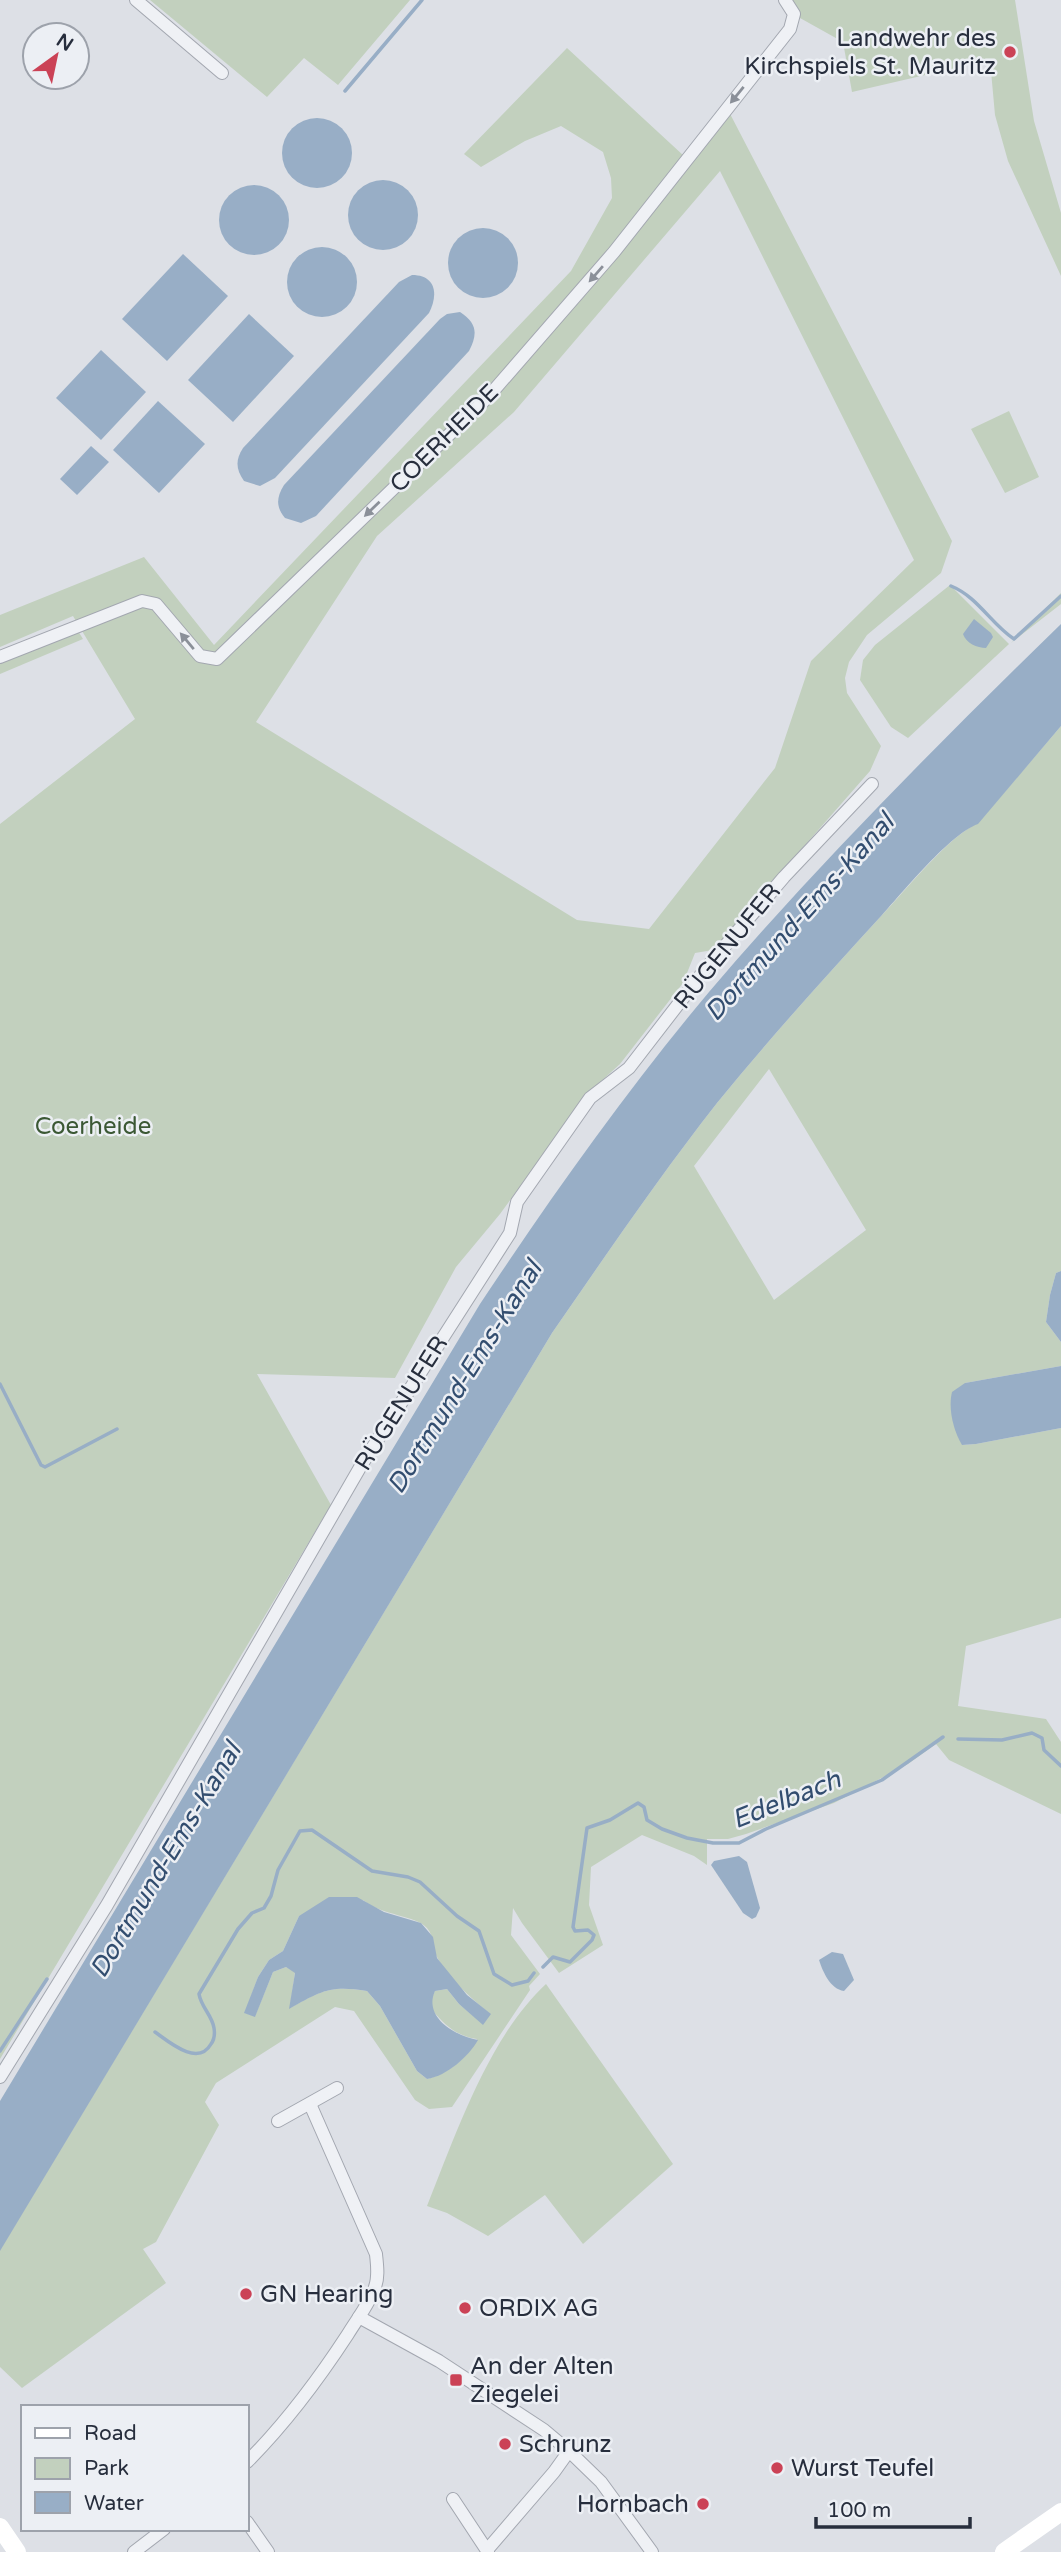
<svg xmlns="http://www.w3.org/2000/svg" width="1061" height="2552" viewBox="0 0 1061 2552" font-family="'Varela Round',sans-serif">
<rect width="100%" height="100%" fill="#dde0e6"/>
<g fill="#c2d0be" fill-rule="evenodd">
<path d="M150 0H410L338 85 304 58 267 97Z"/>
<path d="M791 0H1015L1034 121 1061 213V276L1008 161 995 115 990 60 852 92 843 42 800 18 798 10Z"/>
<path d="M567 48 684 156 727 108 952 541 941 573 867 635 849 662 845 678 847 693 881 746 870 771 713 950 695 953 683 983 620 1064 586 1095 500 1214 456 1267 395 1378 257 1374 331 1505 0 2059V824L135 719 73 616 0 647V615L144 557 214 645 571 271 612 198 611 178 603 152 561 126 525 141 481 167 464 154ZM720 171 914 560 811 661 775 768 649 929 577 920 256 722 377 536 514 412Z"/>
<path d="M1009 411 1039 477 1005 493 971 429Z"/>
<path d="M950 585 1009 644 908 738 891 727 860 680 863 660 875 645Z"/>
<path d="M1061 593V604L1011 643Z"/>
<path d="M78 631 83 639 0 674V664Z"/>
<path d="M1061 726V1271L1056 1273 1050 1295 1046 1322 1061 1342V1366L965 1383 962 1445 976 1444 1061 1428V1618L966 1646 958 1706 1046 1719 1061 1742V1814L949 1760 936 1744 908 1764 834 1803 746 1834 728 1839H707V1865L694 1856 642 1835 591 1867 589 1905 603 1945 559 1973 522 1923 513 1908 511 1935 540 1974 529 1986 530 1990 452 2107 429 2109 415 2100 354 2011 335 2007 216 2083 205 2102 219 2125 156 2242 143 2249 166 2283 22 2388 0 2367V2250L552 1333C606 1255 659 1177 717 1103 770 1038 826 976 882 915 905 891 950 835 978 823ZM769 1069 866 1230 774 1300 694 1166ZM363 1900C382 1916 416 1915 427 1928 435 1937 432 1949 438 1959 451 1981 471 1998 490 2014L483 2024 459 2004 447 1989 435 1991 432 1997V2010C445 2025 456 2036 477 2039 469 2057 446 2075 427 2079L417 2071 380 2006 367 1991C330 1985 321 1991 290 2008L295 1972 286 1967 273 1972 255 2016 245 2013 258 1977 269 1960 283 1951 299 1916Z"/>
<path d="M546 1984 673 2164 583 2244 545 2195 488 2236 447 2213 427 2206C456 2134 488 2038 546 1984Z"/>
</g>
<g fill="#98aec6">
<circle cx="317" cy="153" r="35"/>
<circle cx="383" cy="215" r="35"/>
<circle cx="254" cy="220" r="35"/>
<circle cx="483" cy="263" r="35"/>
<circle cx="322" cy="282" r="35"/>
<path d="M183 254 228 296 167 361 122 319Z"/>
<path d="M412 275C437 275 438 296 429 313L275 478 260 486 244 481C236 470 235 460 243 448L399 282Z"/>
<path d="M460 312C477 323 478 334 469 351L316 516 301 523 285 518C276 507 276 498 284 485L440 319 447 314Z"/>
<path d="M249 314 294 356 233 422 188 380Z"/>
<path d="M101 350 146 392 101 440 56 398Z"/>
<path d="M158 401 205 444 159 493 113 450Z"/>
<path d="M91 446 109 462 77 495 60 479Z"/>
<path d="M974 619 991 633 993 637 986 648C977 648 966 643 963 634Z"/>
<path d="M1061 624V726L978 824C950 834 904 891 882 915 826 976 770 1038 717 1103 659 1177 606 1255 552 1333L0 2251V2101L480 1304C551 1197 626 1091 709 992 819 863 939 743 1061 624Z"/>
<path d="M1061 1271V1342L1046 1322 1050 1295 1056 1273Z"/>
<path d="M1061 1366V1428L976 1444 962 1445C953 1430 948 1408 952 1392L965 1383Z"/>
<path d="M739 1856 747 1862 760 1908 756 1917 752 1919 743 1913 711 1865 714 1861Z"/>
<path d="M329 1897H357L384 1912 421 1923 433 1937 437 1958 467 1995 491 2014 483 2025 459 2004 447 1989 435 1991C423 2017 455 2036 478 2040 469 2056 447 2076 427 2079L417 2071 380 2006 367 1991C330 1985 321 1991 289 2009L295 1973 286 1967 273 1972 255 2017 244 2013 258 1977 269 1960 283 1951 299 1916Z"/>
<path d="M832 1952 843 1954 854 1980 844 1991C830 1989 823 1972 819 1960Z"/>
</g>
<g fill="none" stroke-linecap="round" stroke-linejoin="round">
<g stroke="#98aec6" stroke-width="3.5">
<path d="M345 91 422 0"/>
<path d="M951 586C978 597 991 624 1014 639L1061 596"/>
<path d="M0 1384 41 1465 45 1467 117 1429"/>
<path d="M958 1739 1002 1740 1032 1733 1042 1738 1044 1750 1061 1766"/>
<path d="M543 1967 553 1957 570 1962 592 1940 594 1935 588 1930 575 1931 573 1927 587 1828 610 1820 638 1803 644 1807 647 1820 662 1829 687 1838 713 1843H739L766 1829 882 1780 943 1737"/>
<path d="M155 2032C169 2042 198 2067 211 2044 214 2040 215 2034 214 2028 212 2015 201 2007 199 1994L238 1929 252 1913 264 1908 271 1896 278 1870 300 1831 312 1830 372 1871 408 1877 420 1882 457 1916 479 1931 494 1974 512 1985 528 1981 534 1973"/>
<path d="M0 2051 47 1979"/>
</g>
<g stroke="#a3a7b0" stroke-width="14">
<g id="street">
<path d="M136 0 222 73"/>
<path d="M0 657 142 601 156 604 200 656 217 659 488 397 614 252 790 29 794 14 785 0"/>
<path d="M0 2077 107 1905 362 1464 510 1233 517 1202 590 1098 629 1068 707 967 784 877 872 784"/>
<path d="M278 2121 337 2088"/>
<path d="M359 2317 439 2361 544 2430 569 2451 601 2482 652 2552"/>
<path d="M247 2462C286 2423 318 2380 348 2334 357 2319 370 2303 375 2287 379 2276 377 2265 376 2254L310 2104"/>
<path d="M453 2499 488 2552"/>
<path d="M247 2522 268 2552"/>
<path d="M487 2550 554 2472 569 2451"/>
<path d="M134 2552 164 2529"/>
</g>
</g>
<use href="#street" stroke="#eff1f5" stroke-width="12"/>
<g stroke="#fff" stroke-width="18">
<path d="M0 2527 17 2552"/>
<path d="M1004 2552 1061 2512"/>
</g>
</g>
<defs><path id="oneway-solid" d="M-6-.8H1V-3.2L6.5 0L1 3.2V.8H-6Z" transform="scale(1.75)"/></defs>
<g fill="#8b9099">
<use href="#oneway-solid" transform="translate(737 95) rotate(129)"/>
<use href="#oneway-solid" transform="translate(596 274) rotate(131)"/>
<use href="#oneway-solid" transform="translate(372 509) rotate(136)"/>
<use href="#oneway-solid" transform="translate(187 641) rotate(-130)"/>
</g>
<g fill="#cb4256" stroke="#eceff4" stroke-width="2.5">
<circle cx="1010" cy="52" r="7"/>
<circle cx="246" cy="2294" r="7"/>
<circle cx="465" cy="2308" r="7"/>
<rect x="449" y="2373" width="14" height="14" rx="3.5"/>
<circle cx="505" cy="2444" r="7"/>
<circle cx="777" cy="2468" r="7"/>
<circle cx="703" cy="2504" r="7"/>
</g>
<g text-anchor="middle" stroke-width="5" stroke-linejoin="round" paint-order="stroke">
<g font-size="24" fill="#272e3d" stroke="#eceff4" text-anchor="start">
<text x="996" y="46" text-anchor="end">Landwehr des<tspan x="996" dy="28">Kirchspiels St. Mauritz</tspan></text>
<text x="260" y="2302">GN Hearing</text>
<text x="479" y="2316">ORDIX AG</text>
<text x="470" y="2374">An der Alten<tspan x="470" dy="28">Ziegelei</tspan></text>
<text x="519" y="2452">Schrunz</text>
<text x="791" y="2476">Wurst Teufel</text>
<text x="689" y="2512" text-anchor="end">Hornbach</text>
</g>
<g font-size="24" fill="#272e3d" stroke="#eceff4">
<text transform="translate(444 438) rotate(-45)" y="8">COERHEIDE</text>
<text transform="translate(727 946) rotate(-51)" y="8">RÜGENUFER</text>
<text transform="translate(401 1403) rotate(-58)" y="8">RÜGENUFER</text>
</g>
<g font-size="24" fill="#3b5834" stroke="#eceff4">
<text x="93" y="1134">Coerheide</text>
</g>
<g font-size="26" font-style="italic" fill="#324d6f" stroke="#eceff4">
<text transform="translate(799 917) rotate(-48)" y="9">Dortmund-Ems-Kanal</text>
<text transform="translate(464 1377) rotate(-58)" y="9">Dortmund-Ems-Kanal</text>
<text transform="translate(786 1799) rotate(-22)" y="9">Edelbach</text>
<text transform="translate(165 1860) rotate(-59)" y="9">Dortmund-Ems-Kanal</text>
</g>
</g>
<rect x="21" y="2405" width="228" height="126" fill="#eceff4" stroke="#9da2ab" stroke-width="2"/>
<rect x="35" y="2428" width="35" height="10" fill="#ffffff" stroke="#9da2ab" stroke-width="2"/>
<text x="84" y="2440" font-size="21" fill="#272e3d">Road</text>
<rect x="35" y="2458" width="35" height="21" fill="#c2d0be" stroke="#9da2ab" stroke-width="2"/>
<text x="84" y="2475" font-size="21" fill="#272e3d">Park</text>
<rect x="35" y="2492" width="35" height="21" fill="#98aec6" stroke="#9da2ab" stroke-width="2"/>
<text x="84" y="2510" font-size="21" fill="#272e3d">Water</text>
<g transform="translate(56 56) rotate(33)"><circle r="33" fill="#eceff4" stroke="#9da2ab" stroke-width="2"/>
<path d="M0-5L12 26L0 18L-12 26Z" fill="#cb4256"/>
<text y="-10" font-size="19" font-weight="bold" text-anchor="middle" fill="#272e3d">N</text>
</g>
<path d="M816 2517v10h154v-10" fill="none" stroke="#272e3d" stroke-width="3.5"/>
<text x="827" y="2517" font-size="21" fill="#272e3d" stroke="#eceff4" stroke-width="5" paint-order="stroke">100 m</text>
</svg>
